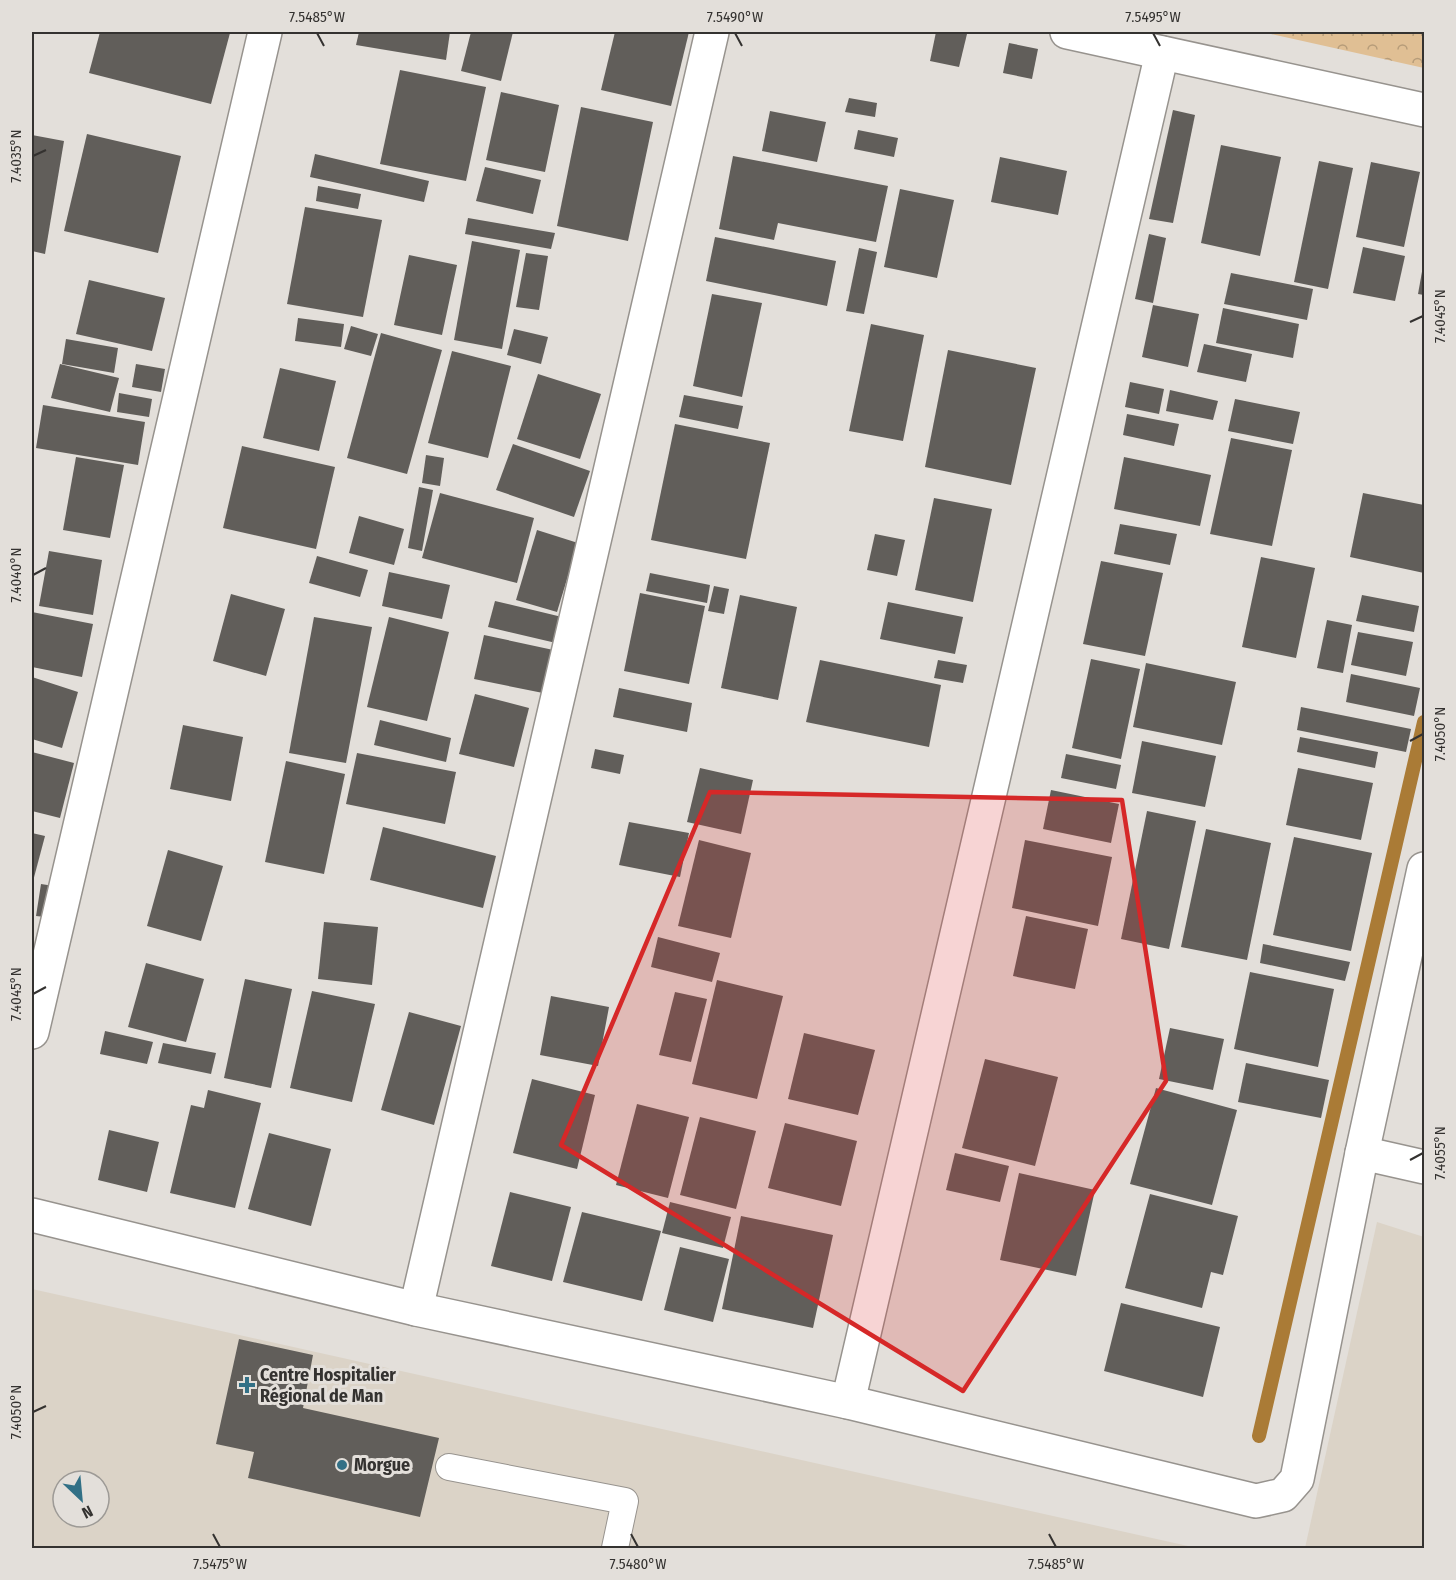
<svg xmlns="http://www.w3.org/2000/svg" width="1456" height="1580" viewBox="0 0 1456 1580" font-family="'Fira Sans Condensed',sans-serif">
<defs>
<pattern id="park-crowns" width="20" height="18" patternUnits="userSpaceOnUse" patternTransform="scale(1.5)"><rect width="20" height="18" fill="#e0bf94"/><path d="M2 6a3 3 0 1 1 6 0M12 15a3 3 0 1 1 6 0" fill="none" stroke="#b69c79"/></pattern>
</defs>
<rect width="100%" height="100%" fill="#e3dfda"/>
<g fill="#dbd3c7" fill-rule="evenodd">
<path d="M1377 1222 1424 1237V1548H1305Z"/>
<path d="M32 1289 1197 1548H32ZM63 1481H99V1517H63Z"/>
</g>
<path fill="url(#park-crowns)" d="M1262 32H1424V68Z"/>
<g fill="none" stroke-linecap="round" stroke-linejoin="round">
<path stroke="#aa7b36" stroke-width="14" d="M1259 1436 1424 722"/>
</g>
<g fill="#615e5a">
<path d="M100 32H222L230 33 211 104 89 73Z"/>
<path d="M359 32H450L446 60 356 45Z"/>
<path d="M471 32H513L501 81 461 71Z"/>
<path d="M615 32H689L671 106 601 90Z"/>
<path d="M936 32 967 34 959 67 930 61Z"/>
<path d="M1009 43 1038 49 1032 79 1003 73Z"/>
<path d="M400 70 486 87 466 181 380 164Z"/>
<path d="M501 92 559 105 545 172 486 160Z"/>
<path d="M849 98 877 103 875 117 845 112Z"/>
<path d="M581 107 653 122 628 241 557 226Z"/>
<path d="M1173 110 1195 115 1173 223 1149 219Z"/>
<path d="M770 111 826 122 817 162 762 151Z"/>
<path d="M858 130 898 138 894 157 854 149Z"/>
<path d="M87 134 181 156 158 253 64 231Z"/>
<path d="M32 135 64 141 45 254 32 251Z"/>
<path d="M1221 145 1281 157 1260 256 1201 243Z"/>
<path d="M315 154 429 181 424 202 310 177Z"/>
<path d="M733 156 888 186 876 242 778 223 774 240 719 229Z"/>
<path d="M1000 157 1067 171 1058 215 991 202Z"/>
<path d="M1319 161 1353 168 1328 289 1294 282Z"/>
<path d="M1371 162 1420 172 1404 247 1356 237Z"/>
<path d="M485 167 541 180 533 214 476 201Z"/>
<path d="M318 186 361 194 358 209 316 201Z"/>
<path d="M900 189 954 200 937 278 884 267Z"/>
<path d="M305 207 382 220 363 317 287 304Z"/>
<path d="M468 218 555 233 551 249 465 234Z"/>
<path d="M1149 234 1166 238 1153 303 1135 299Z"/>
<path d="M715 237 836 261 827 306 706 281Z"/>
<path d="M472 241 520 250 502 349 454 340Z"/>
<path d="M1363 247 1405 256 1395 301 1353 293Z"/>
<path d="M859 248 877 252 864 314 846 311Z"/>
<path d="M526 253 548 256 539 310 516 307Z"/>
<path d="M409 255 457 265 442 335 394 325Z"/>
<path d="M1423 266H1424V295L1418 294Z"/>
<path d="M1231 273 1313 289 1307 320 1224 304Z"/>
<path d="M89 280 165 298 152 351 76 334Z"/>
<path d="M712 294 762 303 742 397 693 386Z"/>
<path d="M1153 305 1199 314 1188 367 1142 357Z"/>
<path d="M1223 308 1299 324 1293 358 1216 343Z"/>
<path d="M298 318 344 324 341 347 295 341Z"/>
<path d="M871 324 924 335 903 441 849 431Z"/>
<path d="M351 326 378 334 371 356 344 349Z"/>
<path d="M514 329 548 337 541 364 507 355Z"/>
<path d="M381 333 442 350 407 474 347 458Z"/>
<path d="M66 339 118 348 114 373 62 364Z"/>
<path d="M1204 344 1252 354 1246 382 1197 372Z"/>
<path d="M948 350 1036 368 1011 485 925 467Z"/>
<path d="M452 351 511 366 488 458 428 443Z"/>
<path d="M60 364 119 378 110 412 51 398Z"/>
<path d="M136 364 165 369 161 392 132 387Z"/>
<path d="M280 368 336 381 319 451 263 438Z"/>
<path d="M538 374 601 394 580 459 517 439Z"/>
<path d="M1130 382 1164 389 1159 414 1125 407Z"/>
<path d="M1170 390 1218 401 1213 420 1166 411Z"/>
<path d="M119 393 152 399 149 417 117 412Z"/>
<path d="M684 395 743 406 738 429 679 417Z"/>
<path d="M1235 399 1300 412 1293 444 1228 431Z"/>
<path d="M43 405 145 422 138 465 36 448Z"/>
<path d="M1127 414 1179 424 1174 446 1123 435Z"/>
<path d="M675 424 770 443 746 559 651 540Z"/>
<path d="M1231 438 1292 450 1272 546 1210 534Z"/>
<path d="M513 444 590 471 574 517 496 490Z"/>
<path d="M242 446 335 467 316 549 223 528Z"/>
<path d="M426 455 444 458 440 486 422 483Z"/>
<path d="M76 457 124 465 110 538 63 530Z"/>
<path d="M1124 457 1211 475 1200 526 1114 509Z"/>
<path d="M419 487 433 490 422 551 408 548Z"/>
<path d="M440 493 534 518 517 583 422 558Z"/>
<path d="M1363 493 1424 505V573L1350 557Z"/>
<path d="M934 498 992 509 973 602 915 590Z"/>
<path d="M359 516 404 529 394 565 349 553Z"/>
<path d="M1120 524 1177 534 1170 565 1114 554Z"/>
<path d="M537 530 578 543 557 612 516 600Z"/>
<path d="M875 534 905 540 897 576 867 570Z"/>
<path d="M49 551 102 560 93 615 39 606Z"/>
<path d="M317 556 368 570 360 597 309 583Z"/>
<path d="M1261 557 1315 568 1296 658 1242 647Z"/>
<path d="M1101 561 1163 573 1145 656 1083 644Z"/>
<path d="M389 572 450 585 442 619 382 606Z"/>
<path d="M650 573 710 585 707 603 646 591Z"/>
<path d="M714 586 729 589 724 614 708 611Z"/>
<path d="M640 593 705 606 689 684 624 671Z"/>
<path d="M231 594 285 609 266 676 213 661Z"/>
<path d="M740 595 797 607 778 700 721 688Z"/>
<path d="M1362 595 1419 606 1414 632 1356 621Z"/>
<path d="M495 601 562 617 556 643 488 627Z"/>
<path d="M888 602 963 617 955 654 880 639Z"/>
<path d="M32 612 93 624 82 677 32 667Z"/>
<path d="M314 617 372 627 346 763 289 753Z"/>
<path d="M389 617 449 632 427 721 367 707Z"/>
<path d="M1327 620 1352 625 1343 673 1317 668Z"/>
<path d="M1358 632 1413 642 1406 676 1351 665Z"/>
<path d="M484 635 558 651 548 694 474 679Z"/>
<path d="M1091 659 1140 669 1121 759 1072 748Z"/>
<path d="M820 660 941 685 929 747 806 722Z"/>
<path d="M938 660 967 665 963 683 934 678Z"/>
<path d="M1146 663 1236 682 1222 745 1133 727Z"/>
<path d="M1351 674 1420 688 1414 716 1346 702Z"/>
<path d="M32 677 78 692 62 748 32 739Z"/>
<path d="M619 688 692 703 687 732 613 717Z"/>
<path d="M475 694 529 708 514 767 459 754Z"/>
<path d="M1301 707 1411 729 1406 752 1297 730Z"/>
<path d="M380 720 451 738 446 762 374 745Z"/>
<path d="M183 725 243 737 231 801 170 789Z"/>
<path d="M1300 737 1378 752 1375 768 1297 752Z"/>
<path d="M1142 741 1216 756 1205 807 1132 793Z"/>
<path d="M595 749 624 755 620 774 591 768Z"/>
<path d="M32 752 74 763 60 818 32 811Z"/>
<path d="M357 753 456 772 445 824 346 804Z"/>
<path d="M1066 754 1121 765 1116 789 1061 778Z"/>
<path d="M286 761 345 774 324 874 265 862Z"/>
<path d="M700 768 753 780 741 834 687 822Z"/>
<path d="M1298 768 1373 783 1361 840 1286 825Z"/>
<path d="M1051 790 1119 804 1111 843 1043 829Z"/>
<path d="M1147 811 1196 821 1169 949 1121 939Z"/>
<path d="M629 822 689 833 680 877 619 865Z"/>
<path d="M383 827 496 856 483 908 370 880Z"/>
<path d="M1206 829 1271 843 1247 960 1181 947Z"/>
<path d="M32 833 45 836 32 885Z"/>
<path d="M1294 837 1372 853 1351 951 1273 935Z"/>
<path d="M699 840 751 853 731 938 678 926Z"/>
<path d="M1025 840 1112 857 1098 926 1012 908Z"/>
<path d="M168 850 223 866 201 941 147 926Z"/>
<path d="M41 884 60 887 55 918 36 916Z"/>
<path d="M1026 916 1088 929 1075 989 1013 976Z"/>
<path d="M324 922 378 927 372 985 318 979Z"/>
<path d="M658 937 720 953 712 982 651 967Z"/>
<path d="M1263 944 1350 962 1345 981 1260 963Z"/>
<path d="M146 963 204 979 186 1042 128 1027Z"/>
<path d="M1250 972 1334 989 1318 1067 1234 1049Z"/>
<path d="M245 979 292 989 271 1088 224 1078Z"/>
<path d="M717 980 783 996 757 1099 692 1084Z"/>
<path d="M312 991 375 1004 352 1102 290 1088Z"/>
<path d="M675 992 707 999 691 1062 659 1055Z"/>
<path d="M551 996 609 1007 598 1066 540 1055Z"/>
<path d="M409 1012 461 1026 434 1125 381 1110Z"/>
<path d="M1170 1028 1224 1039 1213 1090 1159 1079Z"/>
<path d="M105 1031 153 1042 147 1064 100 1054Z"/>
<path d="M804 1033 875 1050 858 1115 788 1099Z"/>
<path d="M163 1043 216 1053 211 1074 158 1063Z"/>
<path d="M985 1059 1058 1077 1035 1166 962 1148Z"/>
<path d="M1246 1063 1329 1080 1321 1118 1238 1102Z"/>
<path d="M532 1079 595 1095 577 1169 513 1153Z"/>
<path d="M1156 1088 1237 1110 1212 1205 1130 1184Z"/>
<path d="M208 1090 261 1103 235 1208 170 1193 191 1105 204 1108Z"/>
<path d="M637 1104 689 1117 668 1198 616 1185Z"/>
<path d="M700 1117 756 1131 736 1209 680 1195Z"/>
<path d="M785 1123 857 1141 841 1206 768 1188Z"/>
<path d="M109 1130 159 1142 147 1192 98 1180Z"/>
<path d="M269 1133 331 1149 311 1226 248 1209Z"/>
<path d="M955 1153 1009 1166 1000 1202 946 1190Z"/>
<path d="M1019 1173 1095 1190 1076 1276 1000 1260Z"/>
<path d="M510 1192 571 1207 552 1281 491 1266Z"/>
<path d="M1150 1194 1238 1216 1223 1275 1211 1272 1202 1308 1125 1288Z"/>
<path d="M670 1202 731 1217 723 1248 662 1233Z"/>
<path d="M582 1212 661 1231 642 1301 563 1282Z"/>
<path d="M741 1216 833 1235 813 1328 722 1309Z"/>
<path d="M680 1247 729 1259 713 1322 664 1310Z"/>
<path d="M1121 1303 1220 1327 1203 1397 1104 1371Z"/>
<path d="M239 1339 313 1355 303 1408 439 1438 420 1517 248 1478 254 1452 216 1444Z"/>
</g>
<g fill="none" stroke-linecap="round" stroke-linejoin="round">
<g stroke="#97938e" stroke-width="28">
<path id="lane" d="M449 1467 625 1501 615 1548"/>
</g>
<g stroke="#97938e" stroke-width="36">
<g id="street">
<path d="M1067 32 1424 110"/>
<path d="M32 1032 265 32"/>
<path d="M1362 1153 1424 1167"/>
<path d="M32 1215 416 1309 848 1402 1256 1501 1283 1495 1297 1479 1362 1153 1424 869"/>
<path d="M416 1309 712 32"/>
<path d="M848 1402 1162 53"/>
</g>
</g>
<use href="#lane" stroke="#fff" stroke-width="26"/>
<use href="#street" stroke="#fff" stroke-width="33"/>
</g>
<path fill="#d62828" fill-opacity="0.2" stroke="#d62828" stroke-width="4.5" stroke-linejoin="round" d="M710 792 1122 800 1166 1081 963 1391 561 1145Z"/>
<path fill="none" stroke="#343230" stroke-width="2" d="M317 33 324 46M735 33 742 46M1153 33 1160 46M33 156 46 150M1410 322 1423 316M33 575 46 568M1410 741 1423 734M33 994 46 987M1410 1160 1423 1153M33 1412 46 1406M213 1534 220 1547M631 1534 638 1547M1049 1534 1056 1547"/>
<g fill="#327086" stroke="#e3dfda" stroke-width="2">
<path d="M244 1376h6v6h6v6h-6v6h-6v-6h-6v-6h6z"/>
<circle cx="342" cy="1465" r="6"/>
</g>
<g text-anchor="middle" stroke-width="6" stroke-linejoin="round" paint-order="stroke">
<g font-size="18" font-weight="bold" fill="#343230" stroke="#e3dfda" text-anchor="start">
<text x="260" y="1381">Centre Hospitalier<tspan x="260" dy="21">Régional de Man</tspan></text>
<text x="354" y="1471">Morgue</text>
</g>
</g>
<rect width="1456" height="1580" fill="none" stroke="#e3dfda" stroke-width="66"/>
<g transform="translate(81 1499) rotate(154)"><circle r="28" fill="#e3dfda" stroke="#9d9a96" stroke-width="1.5"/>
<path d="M0-4.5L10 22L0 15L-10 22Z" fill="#327086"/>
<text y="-9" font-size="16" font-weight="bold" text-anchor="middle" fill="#343230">N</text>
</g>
<rect x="33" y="33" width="1390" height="1514" fill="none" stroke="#343230" stroke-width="2"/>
<g font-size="15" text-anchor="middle" fill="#343230">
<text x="317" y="22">7.5485°W</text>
<text x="735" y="22">7.5490°W</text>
<text x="1153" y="22">7.5495°W</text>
<text transform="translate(16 156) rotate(-90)" y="5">7.4035°N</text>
<text transform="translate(1440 316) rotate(-90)" y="5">7.4045°N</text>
<text transform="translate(16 575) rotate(-90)" y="5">7.4040°N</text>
<text transform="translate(1440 734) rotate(-90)" y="5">7.4050°N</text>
<text transform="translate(16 994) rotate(-90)" y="5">7.4045°N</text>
<text transform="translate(1440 1153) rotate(-90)" y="5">7.4055°N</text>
<text transform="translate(16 1412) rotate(-90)" y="5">7.4050°N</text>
<text x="220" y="1569">7.5475°W</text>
<text x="638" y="1569">7.5480°W</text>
<text x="1056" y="1569">7.5485°W</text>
</g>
</svg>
